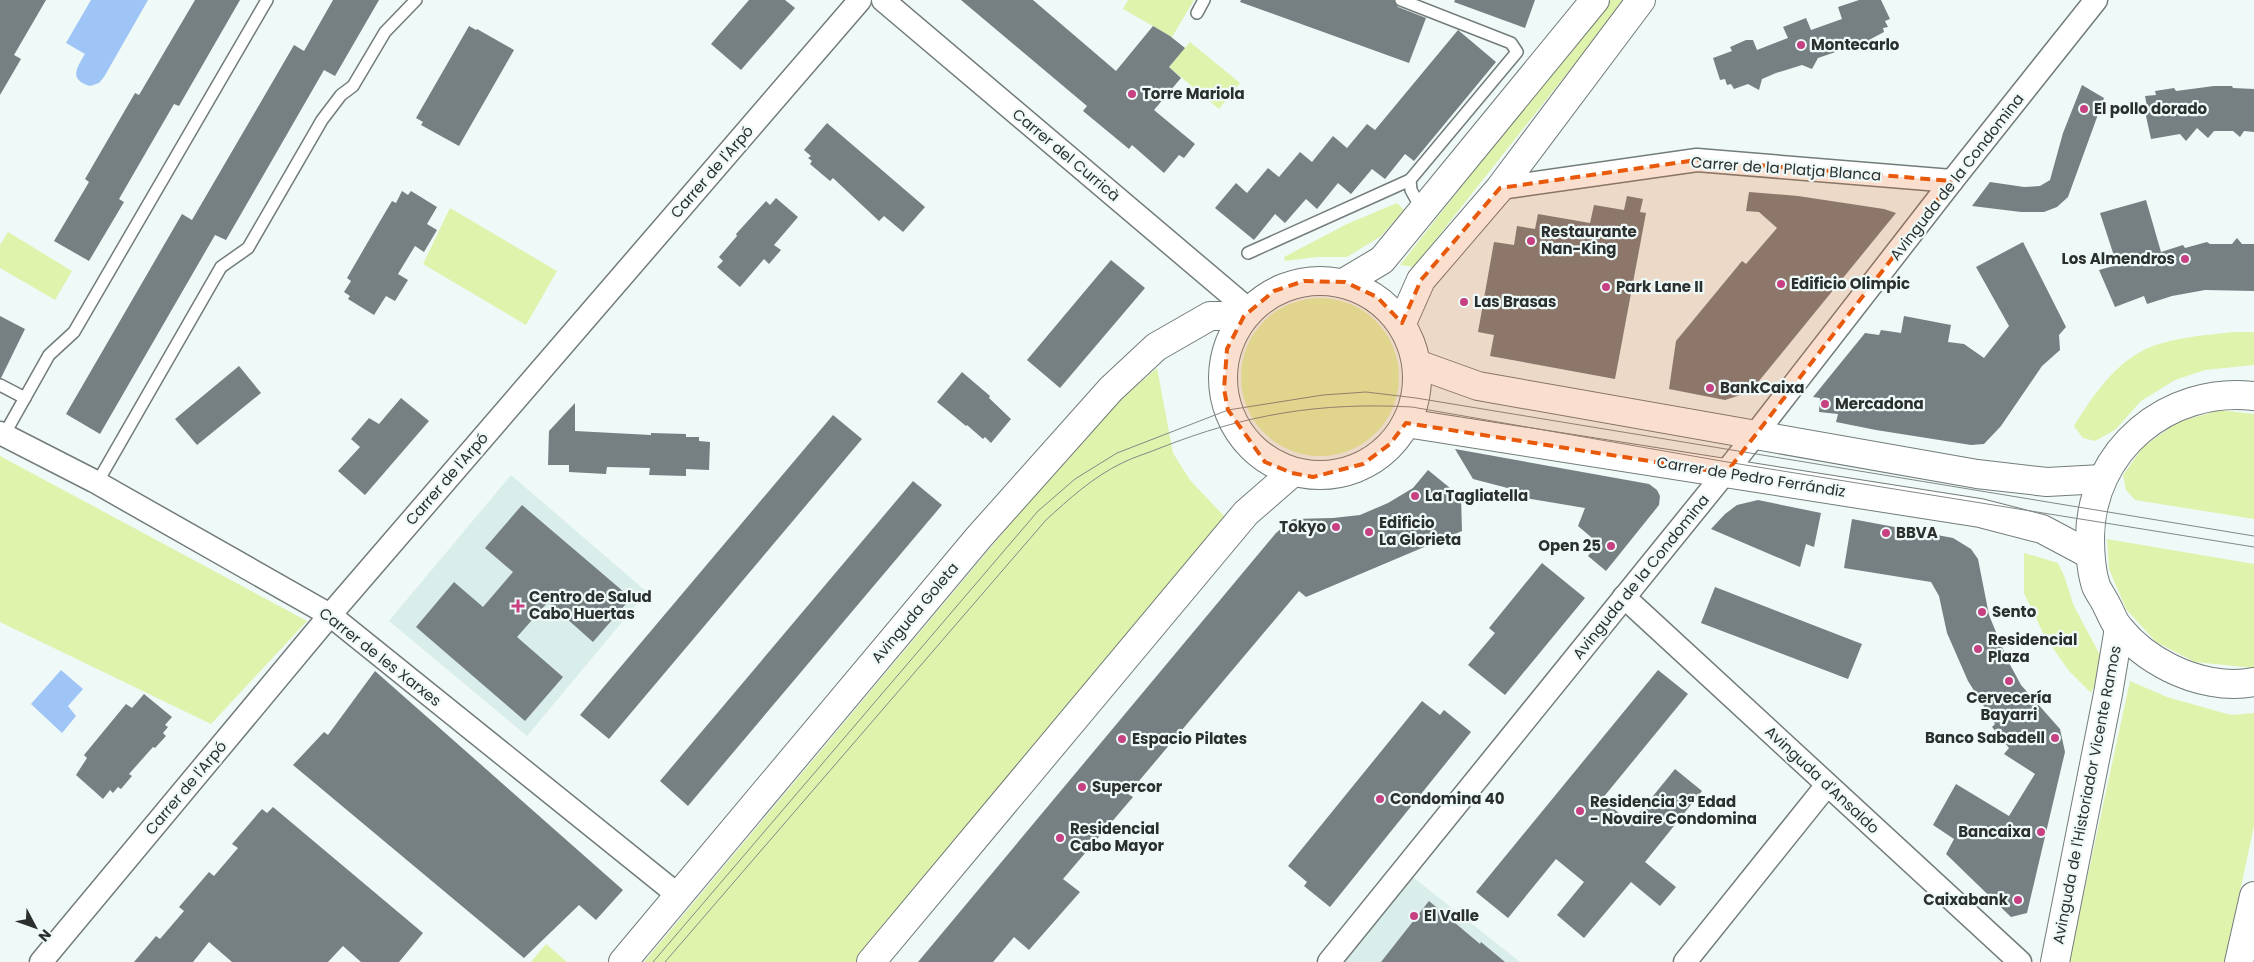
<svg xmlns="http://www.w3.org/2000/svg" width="2254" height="962" viewBox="0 0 2254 962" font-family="Poppins,sans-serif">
<rect width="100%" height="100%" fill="#eef9f8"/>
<g fill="#d9edea">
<path d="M511 475 647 592 527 736 389 621Z"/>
<path d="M1405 871 1520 962H1329Z"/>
</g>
<g fill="#e0f3ad">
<path d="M1128 0H1194L1172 37 1123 9Z"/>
<path d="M1608 0H1625L1414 267 1400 265Z"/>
<path d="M1190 42 1240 83 1219 109 1169 67Z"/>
<path d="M1397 203 1404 210 1381 236 1347 257H1317L1285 261 1284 257 1347 224Z"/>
<path d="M450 208 557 271 526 325 423 264Z"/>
<path d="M8 232 72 271 55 300 0 268V245Z"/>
<circle cx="1320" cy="377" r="79"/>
<path d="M2233 332H2254V365L2205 370 2175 380 2141 401 2115 430 2095 441 2083 438 2074 426C2092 397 2114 364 2146 349 2169 338 2207 335 2233 332Z"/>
<path d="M1157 368 1173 453 1190 480 1224 516 1207 543 857 962H644L1099 418Z"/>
<path d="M2220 410 2254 414V519L2135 500 2126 490 2123 475 2143 447 2178 422Z"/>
<path d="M0 456 307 621 211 724 0 622Z"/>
<path d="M2107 539 2254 564V668L2195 662 2156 642 2126 609 2109 569Z"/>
<path d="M2024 553 2058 563 2065 578 2073 604 2100 655 2099 676 2091 693 2069 671 2045 637 2024 593Z"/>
<path d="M2130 681 2167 697 2231 715 2254 713V826L2225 962H2069Z"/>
<path d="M546 944 567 962H531Z"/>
</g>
<g fill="#9ec5f5">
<path d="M91 0H148L104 77 99 83 90 86C68 79 77 68 85 54L66 43Z"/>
<path d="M61 670 83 689 68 706 76 716 62 733 31 704Z"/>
</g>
<g fill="#767f82">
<path d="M0 0H46L14 55 21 59 0 95Z"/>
<path d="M195 0H240L179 106 174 104 119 199 124 202 89 261 54 241 89 182 85 179 135 93 139 95Z"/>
<path d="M333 0H379L335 76 324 70 226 240 215 235 100 434 66 414 182 214 192 220 294 45 304 51Z"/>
<path d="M749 0H785L795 8 741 70 711 44Z"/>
<path d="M961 0H1033L1116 71 1153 26 1170 36 1185 48 1169 67 1181 78 1154 110 1195 144 1184 158 1179 155 1164 173 1132 145 1129 149 1083 111 1087 106Z"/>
<path d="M1241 0H1394L1398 7 1426 18 1409 63 1240 2Z"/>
<path d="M1455 0H1535L1525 28 1454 2Z"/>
<path d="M1859 0H1881L1890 19 1885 21 1888 27 1883 28 1884 32 1869 40 1866 49 1856 45 1818 58 1812 69 1802 65 1776 73 1762 79 1759 90 1748 84 1734 89 1731 84 1727 85 1725 79 1720 80 1713 58 1732 51 1730 47 1746 40H1753L1757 50 1788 38 1783 27 1806 18 1811 30 1842 19 1838 7Z"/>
<path d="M469 26 476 30 477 29 514 50 459 146 421 125 423 122 416 118Z"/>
<path d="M1458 30 1496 62 1414 161 1405 154 1385 179 1372 169 1351 194 1338 183 1317 209 1306 199 1285 223 1275 214 1254 240 1215 208 1236 183 1247 193 1268 168 1279 177 1300 152 1312 162 1333 136 1347 148 1367 124 1375 130Z"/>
<path d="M2082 85 2104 98 2068 197 2057 207 2044 212H2021L1972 206 1990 182 2024 187 2040 186 2050 180 2063 133Z"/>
<path d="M2214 86H2232L2233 88 2254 89V132L2244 131 2240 137 2233 131H2214L2208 138 2197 128 2186 141 2180 134 2151 139 2144 107H2147L2145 96 2156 95 2155 91 2174 88 2176 91Z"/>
<path d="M827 123 925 207 903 232 884 216 879 221 833 178 830 181 810 164 812 161 808 158 811 156 804 150Z"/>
<path d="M402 191 408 195 411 191 437 207 427 224 437 230 424 252 415 246 398 274 408 280 395 301 386 296 374 315 348 299 350 296 344 292 351 281 347 278 376 228 392 201 396 203Z"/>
<path d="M1749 192 1798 196 1884 209 1896 213 1750 392 1725 400 1669 389 1676 341 1742 261 1746 264 1777 228 1759 212 1746 211Z"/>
<path d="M1627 196 1643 199 1640 212 1646 213 1615 379 1490 356 1494 335 1478 332 1494 242 1514 245 1517 226 1535 229 1538 214 1590 223 1594 205 1624 210Z"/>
<path d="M776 198 798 217 774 245 781 250 769 264 764 259 740 287 717 267 723 261 719 257 737 236 736 234 766 201 770 205Z"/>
<path d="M2146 200 2161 252 2183 245 2185 248 2207 242 2210 244H2232L2237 238 2242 244H2254V291L2205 290 2172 296 2147 304 2144 296 2115 307 2099 270 2117 265 2100 213Z"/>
<path d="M2023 242 2066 327 2059 335 2060 350 2042 366 2001 426 1984 444 1971 445 1876 430 1836 422 1838 414 1819 412 1820 398 1813 397 1865 333 1879 335 1881 330 1901 333 1904 316 1951 325 1948 342 1964 344 1984 358 2009 326 1976 267Z"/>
<path d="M1111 260 1145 288 1060 388 1027 360Z"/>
<path d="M0 316 25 329 1 378H0Z"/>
<path d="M239 366 261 393 197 445 175 419Z"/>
<path d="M962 372 990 396 989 398 1011 419 991 443 985 437 983 439 967 425 966 426 937 402Z"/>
<path d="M401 398 429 421 365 495 338 471 360 447 351 439 369 418 379 424Z"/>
<path d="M575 403V431L651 435V433L686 434V437H699V441L710 442 709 470 686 469V476L649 475 650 468 607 467 606 474 569 472V465H548L549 431Z"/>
<path d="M833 415 862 439 609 739 580 715Z"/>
<path d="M1455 449 1649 484 1657 490 1660 496 1659 505 1606 571 1588 556 1598 543 1578 526 1585 508 1525 498 1519 491 1473 479Z"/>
<path d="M1428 470 1461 497 1462 531 1306 597 1299 591 1128 794 1133 797 1063 879 1080 892 1029 950 1014 937 993 962H918L1276 533 1293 519 1333 518 1360 515 1388 503 1413 488Z"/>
<path d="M913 481 942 505 688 806 660 781Z"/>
<path d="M1758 500 1821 513 1814 547 1806 544 1800 567 1711 529 1725 514 1737 505Z"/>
<path d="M522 505 631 598 593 642 548 602 517 637 563 677 525 721 416 627 454 582 483 607 513 572 485 548Z"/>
<path d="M1852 519 1953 538 1971 549 1978 559 1989 615 2007 659 2021 685 2060 729 2065 752 2027 913 2011 917 1946 854 1954 839 1933 825 1956 784 2009 816 2035 774 2004 754 2009 748 1992 727 1995 724 1968 681 1947 633 1939 596 1931 582 1844 568Z"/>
<path d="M1542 563 1585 598 1505 695 1468 665 1495 633 1489 628Z"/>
<path d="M1715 587 1862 644 1848 679 1701 623Z"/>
<path d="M1658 670 1688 694 1602 799 1631 823 1675 769 1702 791 1645 862 1676 887 1660 906 1631 882 1584 938 1557 915 1584 882 1556 859 1508 918 1476 892Z"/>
<path d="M375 671 623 890 596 920 579 905 524 958 293 765 324 732 328 735Z"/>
<path d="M144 694 172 717 165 725 168 727 163 733 166 736 155 748 153 747 129 774 132 776 121 789 118 787 113 793 110 790 103 799 76 775 87 758 84 755 126 704 132 708Z"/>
<path d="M1422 701 1440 715 1444 710 1471 732 1330 907 1304 886 1307 882 1288 866Z"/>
<path d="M273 807 423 933 399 962H361L343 946 328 962H232L209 942 193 962H134L156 936 160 939 184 911 179 907 209 872 214 876 238 848 232 844 262 809 267 813Z"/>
<path d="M1429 901 1480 944 1481 942 1505 962H1381Z"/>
</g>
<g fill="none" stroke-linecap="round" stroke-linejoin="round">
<g stroke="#727c7a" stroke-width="14">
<g id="service">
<path d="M1401 0 1511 43 1517 52 1410 180 1411 190 1422 210"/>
<path d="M1197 13 1204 0"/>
<path d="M1248 253 1410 180"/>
<path d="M0 385 25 398"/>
<path d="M4 435 49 355 74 332 267 0"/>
<path d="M97 483 221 267 248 248 322 120 341 95 353 86 385 32 416 0"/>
</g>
</g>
<g stroke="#727c7a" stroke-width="25">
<g id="minor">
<path d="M883 0 1249 310"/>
<path d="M1500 188 1697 160 1952 181"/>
<path d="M0 433 94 481 330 615 678 895"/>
<path d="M1624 597 2020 962"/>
<path d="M41 962 330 615 860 0"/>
<path d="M1329 962 1733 463 1952 181 2096 0"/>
<path d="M1685 962 1827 785"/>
</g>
</g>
<g stroke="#727c7a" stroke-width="30">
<g id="tertiary">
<path d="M1417 364 1478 386 1977 474 2047 482 2102 479"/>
<path d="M2254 396C2168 386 2091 450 2090 537 2090 553 2091 571 2096 586 2099 593 2104 599 2107 606 2111 613 2114 623 2120 629 2133 645 2152 659 2170 668 2194 680 2227 688 2254 682"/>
<path d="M1406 423 1980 513 2042 529 2089 554"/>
<path d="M2055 962 2108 694 2119 628"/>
<path d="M2239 962 2254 896"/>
</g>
</g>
<g stroke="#727c7a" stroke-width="30">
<g id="secondary">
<circle cx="1320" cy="378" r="97"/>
<path d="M1345 282 1382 260 1595 0"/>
<path d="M1402 323 1421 280 1500 188 1641 0"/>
<path d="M623 962 979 537 1111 389 1156 347 1210 316H1244"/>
<path d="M871 962 1246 513 1292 473"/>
</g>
</g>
<use href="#service" stroke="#fff" stroke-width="11"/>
<use href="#minor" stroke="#fff" stroke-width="22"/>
<use href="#tertiary" stroke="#fff" stroke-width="28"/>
<use href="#secondary" stroke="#fff" stroke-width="28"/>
<g stroke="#818988" stroke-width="1">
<path d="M653 962 1038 511 1075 479 1117 453 1228 410 1323 395 1366 392 1416 398 2254 536"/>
<path d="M665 962 1046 520C1069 499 1093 477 1122 463 1134 457 1148 453 1160 448 1246 414 1321 402 1412 407L1733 463 2254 547"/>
</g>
</g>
<path fill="#e8590c" fill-opacity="0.2" stroke="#e8590c" stroke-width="4" stroke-dasharray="10 6" stroke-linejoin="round" d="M1697 160 1952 181 1726 473 1406 423 1390 444 1363 464 1313 477 1292 473 1265 462 1228 410 1224 389 1227 349 1244 316 1274 291 1304 281 1345 282 1377 297 1402 323 1421 280 1500 188Z"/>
<g fill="#c64082" stroke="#eef9f8" stroke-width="2">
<circle cx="1801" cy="45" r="5"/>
<circle cx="1132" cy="94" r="5"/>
<circle cx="2084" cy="109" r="5"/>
<circle cx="1531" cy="241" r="5"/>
<circle cx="2185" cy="259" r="5"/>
<circle cx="1781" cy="284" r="5"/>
<circle cx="1606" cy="287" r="5"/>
<circle cx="1464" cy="302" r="5"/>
<circle cx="1710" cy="388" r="5"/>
<circle cx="1825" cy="404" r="5"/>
<circle cx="1415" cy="496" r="5"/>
<circle cx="1336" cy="527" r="5"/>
<circle cx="1369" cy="532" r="5"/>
<circle cx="1886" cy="533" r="5"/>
<circle cx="1611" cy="546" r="5"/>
<path d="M515.5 598.5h5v5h5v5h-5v5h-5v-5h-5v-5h5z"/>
<circle cx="1982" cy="612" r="5"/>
<circle cx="1978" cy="649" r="5"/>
<circle cx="2009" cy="681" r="5"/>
<circle cx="2055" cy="738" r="5"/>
<circle cx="1122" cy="739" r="5"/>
<circle cx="1082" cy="787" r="5"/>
<circle cx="1380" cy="799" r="5"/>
<circle cx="1580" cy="811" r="5"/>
<circle cx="2041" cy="832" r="5"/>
<circle cx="1060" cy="838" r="5"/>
<circle cx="2018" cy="900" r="5"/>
<circle cx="1414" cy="916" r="5"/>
</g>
<g text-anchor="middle" stroke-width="4.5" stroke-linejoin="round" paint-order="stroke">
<g font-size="15" font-weight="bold" fill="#2b302f" stroke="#eef9f8" text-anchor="start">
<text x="1811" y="50">Montecarlo</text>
<text x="1142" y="99">Torre Mariola</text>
<text x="2094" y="114">El pollo dorado</text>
<text x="1541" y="237">Restaurante<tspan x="1541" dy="17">Nan-King</tspan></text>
<text x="2175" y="264" text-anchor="end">Los Almendros</text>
<text x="1791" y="289">Edificio Olimpic</text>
<text x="1616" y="292">Park Lane II</text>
<text x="1474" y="307">Las Brasas</text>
<text x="1720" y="393">BankCaixa</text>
<text x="1835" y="409">Mercadona</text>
<text x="1425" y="501">La Tagliatella</text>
<text x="1379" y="528">Edificio<tspan x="1379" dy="17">La Glorieta</tspan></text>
<text x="1326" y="532" text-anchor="end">Tokyo</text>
<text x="1896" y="538">BBVA</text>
<text x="1601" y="551" text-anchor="end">Open 25</text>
<text x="529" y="602">Centro de Salud<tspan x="529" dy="17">Cabo Huertas</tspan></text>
<text x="1992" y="617">Sento</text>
<text x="1988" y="645">Residencial<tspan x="1988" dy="17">Plaza</tspan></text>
<text x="2009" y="703" text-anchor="middle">Cervecería<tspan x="2009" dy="17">Bayarri</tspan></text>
<text x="2045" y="743" text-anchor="end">Banco Sabadell</text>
<text x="1132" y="744">Espacio Pilates</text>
<text x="1092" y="792">Supercor</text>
<text x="1390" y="804">Condomina 40</text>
<text x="1590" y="807">Residencia 3ª Edad<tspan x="1590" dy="17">- Novaire Condomina</tspan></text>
<text x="1070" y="834">Residencial<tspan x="1070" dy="17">Cabo Mayor</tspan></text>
<text x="2031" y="837" text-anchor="end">Bancaixa</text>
<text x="2008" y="905" text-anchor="end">Caixabank</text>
<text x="1424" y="921">El Valle</text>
</g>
<g font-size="15" fill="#2b302f" stroke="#eef9f8">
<text transform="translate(1066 155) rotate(40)" y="5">Carrer del Curricà</text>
<text transform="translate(1786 169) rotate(4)" y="5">Carrer de la Platja Blanca</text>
<text transform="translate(712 172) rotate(-49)" y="5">Carrer de l'Arpó</text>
<text transform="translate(1957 177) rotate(-52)" y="5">Avinguda de la Condomina</text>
<text transform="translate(1751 477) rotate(9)" y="5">Carrer de Pedro Ferrándiz</text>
<text transform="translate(447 479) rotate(-49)" y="5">Carrer de l'Arpó</text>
<text transform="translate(1641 577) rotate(-51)" y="5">Avinguda de la Condomina</text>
<text transform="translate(915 613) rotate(-50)" y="5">Avinguda Goleta</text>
<text transform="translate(380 657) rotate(38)" y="5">Carrer de les Xarxes</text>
<text transform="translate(1822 780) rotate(43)" y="5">Avinguda d'Ansaldo</text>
<text transform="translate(186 788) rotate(-50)" y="5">Carrer de l'Arpó</text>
<text transform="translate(2087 795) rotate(-79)" y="5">Avinguda de l'Historiador Vicente Ramos</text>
</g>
</g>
<g transform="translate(35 927) rotate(131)" stroke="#eef9f8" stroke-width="4" paint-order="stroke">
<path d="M0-4L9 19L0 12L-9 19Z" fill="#2b302f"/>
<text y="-8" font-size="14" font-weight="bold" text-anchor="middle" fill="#2b302f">N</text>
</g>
</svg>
